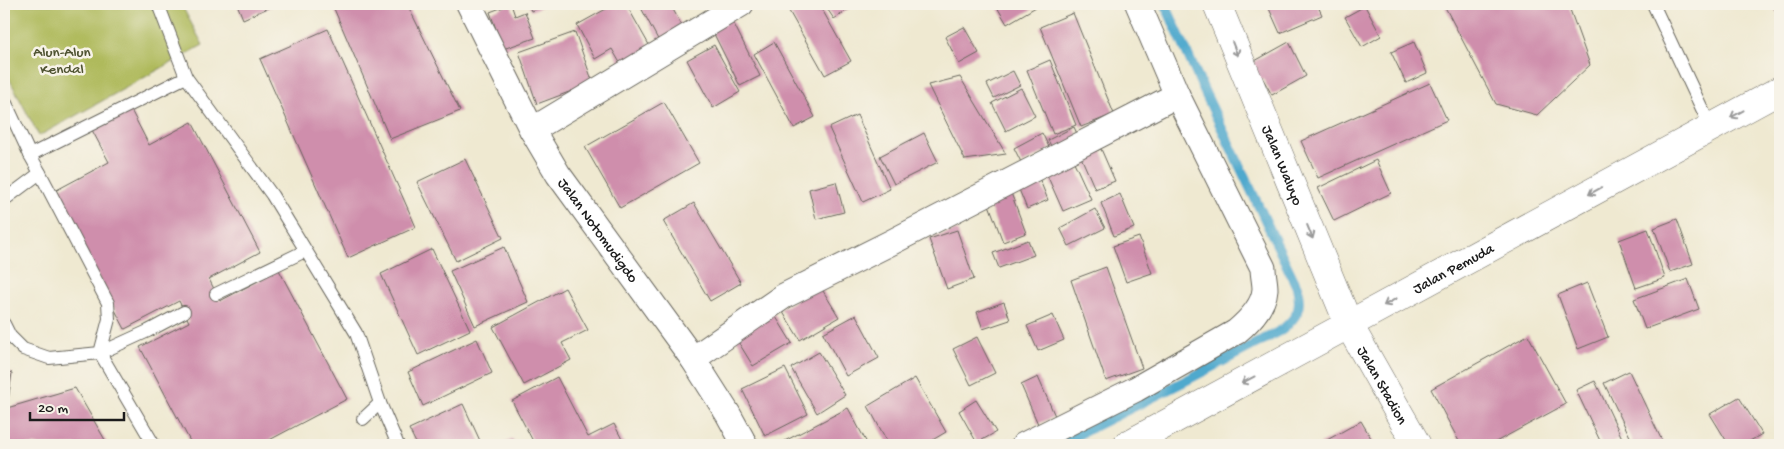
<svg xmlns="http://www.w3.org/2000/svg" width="1784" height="449" viewBox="0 0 1784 449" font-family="'Gochi Hand',sans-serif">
<rect width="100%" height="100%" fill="#f7f3e8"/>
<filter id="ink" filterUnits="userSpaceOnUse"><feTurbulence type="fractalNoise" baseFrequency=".02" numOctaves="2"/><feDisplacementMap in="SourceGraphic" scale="10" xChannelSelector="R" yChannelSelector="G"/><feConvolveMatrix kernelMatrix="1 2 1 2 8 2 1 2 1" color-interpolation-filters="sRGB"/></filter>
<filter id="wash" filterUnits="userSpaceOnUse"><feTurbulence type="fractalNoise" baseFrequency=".0096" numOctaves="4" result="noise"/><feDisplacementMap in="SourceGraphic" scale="20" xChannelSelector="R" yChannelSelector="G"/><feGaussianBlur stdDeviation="1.12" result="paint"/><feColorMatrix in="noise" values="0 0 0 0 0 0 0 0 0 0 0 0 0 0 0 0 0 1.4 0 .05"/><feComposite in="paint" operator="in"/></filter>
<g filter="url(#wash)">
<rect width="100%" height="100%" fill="#efe9d1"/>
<path fill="#afba5c" stroke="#666b3c" d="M4 4H181L203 45 39 136 4 69Z"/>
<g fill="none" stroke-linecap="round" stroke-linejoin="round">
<path stroke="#50a9cd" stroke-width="10" d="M1057 445 1185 381 1282 330C1298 316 1302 309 1297 287L1206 95 1165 4"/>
</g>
<g id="blocks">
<g fill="#cf8eac">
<path d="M237 4H277L243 19Z"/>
<path d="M332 4H407L460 111 390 139Z"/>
<path d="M511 4 515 16 525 12 535 38 503 49 490 12Z"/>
<path d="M528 4H548L531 11Z"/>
<path d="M615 4H626L653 52 623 68 612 49 595 59 577 25Z"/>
<path d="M639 4H670L686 33 662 47Z"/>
<path d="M785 4H819L851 61 825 75Z"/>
<path d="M824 4H856L834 19Z"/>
<path d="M1004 4H1041L1007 24 997 7Z"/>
<path d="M1267 4H1317L1322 15 1280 33Z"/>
<path d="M1485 4H1568L1590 65 1537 115 1496 104 1445 7 1483 6Z"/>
<path d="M1771 4H1780V16Z"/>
<path d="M1365 6 1381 36 1362 47 1345 17Z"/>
<path d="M1073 13 1114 114 1081 127 1040 27Z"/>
<path d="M731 18 760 76 740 86 711 28Z"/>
<path d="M964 27 979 53 959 64 945 37Z"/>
<path d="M328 29 416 227 348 258 260 59Z"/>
<path d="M575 32 593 83 537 104 519 52Z"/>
<path d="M774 42 815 117 794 128 754 54Z"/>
<path d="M1289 42 1306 76 1272 95 1263 79 1256 83 1253 62Z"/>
<path d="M1414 42 1427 73 1406 83 1391 52Z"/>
<path d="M714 45 740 92 713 108 687 60Z"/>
<path d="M1050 60 1076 125 1053 134 1027 70Z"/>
<path d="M1013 71 1020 85 994 98 987 84Z"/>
<path d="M960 77 1006 154 965 160 928 85Z"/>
<path d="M1430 83 1447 120 1318 178 1301 141Z"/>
<path d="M1021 88 1035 116 1006 131 992 103Z"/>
<path d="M664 102 699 163 620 208 585 147Z"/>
<path d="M131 110 149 145 192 122 260 252 209 279 220 301 279 270 347 399 260 445H192L140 347 189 322 179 301 125 329 53 192 109 162 92 130Z"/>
<path d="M857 115 890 189 863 202 829 128Z"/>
<path d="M1074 127 1079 138 1053 150 1048 140Z"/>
<path d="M924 133 938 162 894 184 880 156Z"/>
<path d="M1042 133 1050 149 1022 164 1014 148Z"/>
<path d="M1101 149 1115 181 1095 189 1081 157Z"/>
<path d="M465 159 503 238 456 261 417 182Z"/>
<path d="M1376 160 1391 193 1334 221 1318 188Z"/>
<path d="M1074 162 1091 199 1063 211 1047 175Z"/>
<path d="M1039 178 1048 200 1027 209 1018 187Z"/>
<path d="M836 182 844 212 816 219 809 189Z"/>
<path d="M1011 193 1026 233 1003 242 988 202Z"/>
<path d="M1120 194 1134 228 1114 236 1101 203Z"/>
<path d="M694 203 741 283 710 301 663 221Z"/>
<path d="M1095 209 1105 228 1069 246 1060 228Z"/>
<path d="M1677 219 1693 264 1670 272 1654 228Z"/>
<path d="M1648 229 1665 278 1636 288 1619 240Z"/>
<path d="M957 230 974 279 947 289 929 239Z"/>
<path d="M1139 237 1152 273 1126 282 1113 246Z"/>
<path d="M1028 240 1034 255 999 268 993 253Z"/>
<path d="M504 247 528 302 475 326 450 271Z"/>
<path d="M432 249 470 330 418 355 381 274Z"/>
<path d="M1106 267 1142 368 1106 381 1071 280Z"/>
<path d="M1688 279 1699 309 1645 329 1634 299Z"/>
<path d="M1587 283 1608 337 1578 349 1558 295Z"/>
<path d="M820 286 839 317 800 340 781 309Z"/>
<path d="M565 288 588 330 562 343 571 360 524 385 493 327Z"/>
<path d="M1004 302 1010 320 983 329 977 312Z"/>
<path d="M773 312 792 343 753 366 734 335Z"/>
<path d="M856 315 879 358 846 376 823 333Z"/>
<path d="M1053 315 1064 340 1038 351 1027 326Z"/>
<path d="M1528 335 1566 404 1490 445H1461L1431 389Z"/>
<path d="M977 337 995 373 971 385 953 349Z"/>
<path d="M477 339 492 373 423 406 408 372Z"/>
<path d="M819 352 845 395 817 413 791 368Z"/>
<path d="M785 368 808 414 765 436 742 389Z"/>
<path d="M4 370 12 373 7 408 75 388 108 445H4Z"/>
<path d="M1629 371 1664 445H1634L1604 383Z"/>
<path d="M557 377 588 437 614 424 625 445H535L512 401Z"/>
<path d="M1038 377 1055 416 1038 424 1021 385Z"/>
<path d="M915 378 946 432 924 445H889L868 406Z"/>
<path d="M1595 381 1622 438 1607 445H1602L1576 390Z"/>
<path d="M1739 397 1762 434 1743 445H1729L1710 414Z"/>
<path d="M976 400 996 432 977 443 959 411Z"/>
<path d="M463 404 482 445H417L409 429Z"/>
<path d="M848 408 868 445H777Z"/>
<path d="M1361 421 1375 445H1321L1320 444Z"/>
<path d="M513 439 515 445H500Z"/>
</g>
</g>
</g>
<g filter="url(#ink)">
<use href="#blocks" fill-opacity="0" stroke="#66645b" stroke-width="1"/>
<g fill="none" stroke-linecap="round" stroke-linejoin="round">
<g stroke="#66645b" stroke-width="14">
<g id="service">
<path d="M158 4 186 77 272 195 356 333 380 403 363 419"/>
<path d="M1653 4 1711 128"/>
<path d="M4 99 30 155"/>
<path d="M4 200 40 173 30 155 186 77"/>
<path d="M216 294 305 251"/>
<path d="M4 324 10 336 23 349 49 358 100 353 109 319 108 303 40 173"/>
<path d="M380 403 398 445"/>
<path d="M154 445 100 353 148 331 184 312"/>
</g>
</g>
<g stroke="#66645b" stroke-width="27">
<g id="minor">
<path id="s1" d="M469 4 532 130 558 174 693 359 728 414 745 445"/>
<path d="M532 130 741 4"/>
<path d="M693 359 784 296 892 242 1177 95"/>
<path d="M1024 445 1136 389 1236 332C1248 322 1264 306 1265 289 1265 282 1263 275 1263 268L1177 95 1138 4"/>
</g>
</g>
<g stroke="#66645b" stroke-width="29">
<g id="tertiary">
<path id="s2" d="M1217 4 1349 325 1417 445"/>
</g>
</g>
<g stroke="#66645b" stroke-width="29">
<g id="trunk">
<path id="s3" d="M1127 445 1780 90"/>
</g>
</g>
<use href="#service" stroke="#fff" stroke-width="12"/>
<use href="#minor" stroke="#fff" stroke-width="25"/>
<use href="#tertiary" stroke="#fff" stroke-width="28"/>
<use href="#trunk" stroke="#fff" stroke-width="28"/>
</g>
<defs><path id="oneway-shaft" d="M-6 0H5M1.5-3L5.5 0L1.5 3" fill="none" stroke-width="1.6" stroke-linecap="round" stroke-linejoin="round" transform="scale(1.25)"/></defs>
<g stroke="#999">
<use href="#oneway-shaft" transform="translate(1235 49) rotate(68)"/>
<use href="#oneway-shaft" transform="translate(1737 114) rotate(151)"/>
<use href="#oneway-shaft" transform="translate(1595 191) rotate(151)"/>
<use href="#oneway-shaft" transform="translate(1310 232) rotate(68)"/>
<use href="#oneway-shaft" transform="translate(1390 302) rotate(151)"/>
<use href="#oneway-shaft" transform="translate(1248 380) rotate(152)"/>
</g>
</g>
<g text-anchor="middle" stroke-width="5" stroke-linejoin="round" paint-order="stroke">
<g font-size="15" fill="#4f5332" stroke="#f7f3e8">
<text x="62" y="56">Alun-Alun<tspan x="62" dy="17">Kendal</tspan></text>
</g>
<g font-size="15" fill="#1c1c1c" stroke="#f7f3e8">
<text dy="5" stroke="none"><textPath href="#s2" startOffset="174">Jalan Waluyo</textPath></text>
<text dy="5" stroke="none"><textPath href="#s1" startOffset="261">Jalan Notomudigdo</textPath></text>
<text dy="5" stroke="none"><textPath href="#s3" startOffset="371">Jalan Pemuda</textPath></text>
<text dy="5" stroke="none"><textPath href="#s2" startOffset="416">Jalan Stadion</textPath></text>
</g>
</g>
<rect width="1784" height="449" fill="none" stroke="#f7f3e8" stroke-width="20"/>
<path d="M30 412v8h94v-8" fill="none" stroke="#1c1c1c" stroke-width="2.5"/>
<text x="38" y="412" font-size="15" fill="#1c1c1c" stroke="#f7f3e8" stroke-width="4" paint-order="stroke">20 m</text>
</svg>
